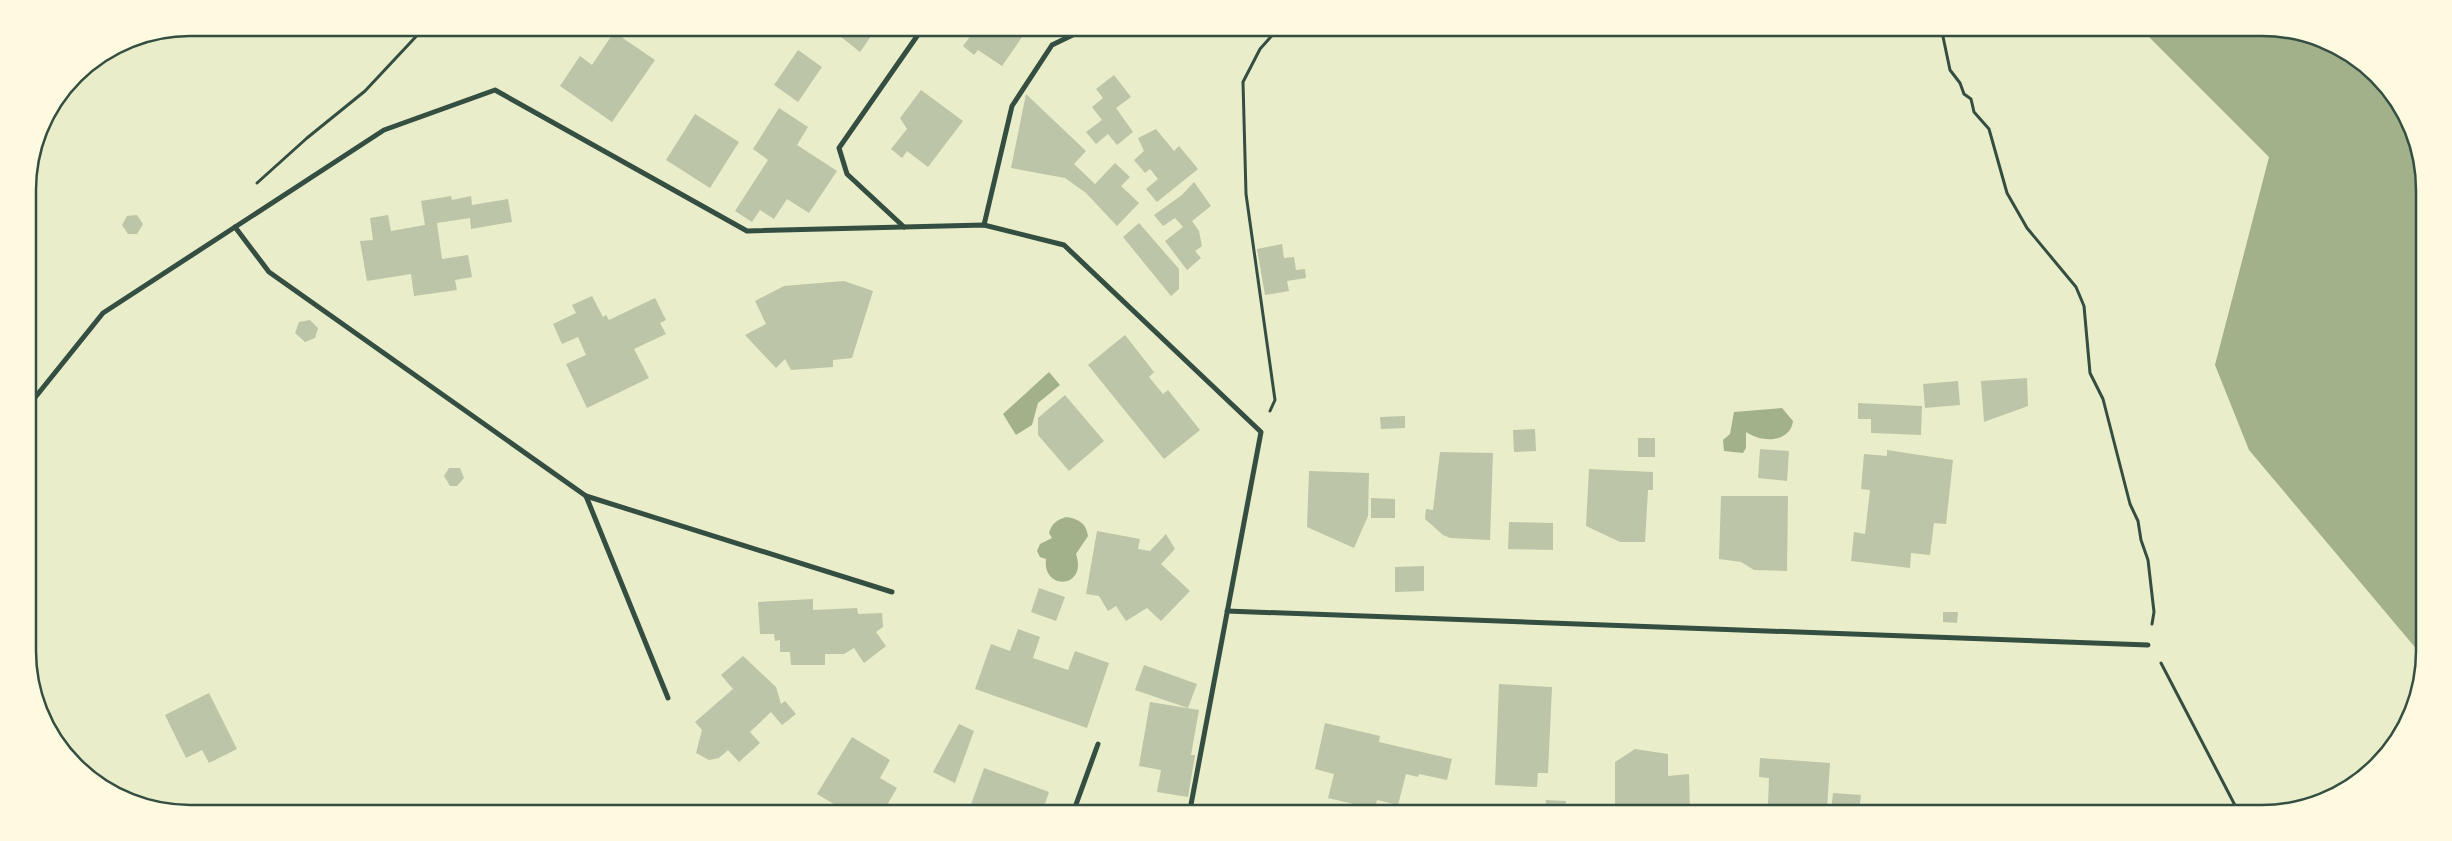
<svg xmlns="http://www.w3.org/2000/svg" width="2452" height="841" viewBox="0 0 2452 841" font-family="Arial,sans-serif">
<rect width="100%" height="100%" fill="#e9edc9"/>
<g fill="#a3b18a">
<path d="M2145 33H2304L2352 55 2384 83 2421 159 2419 652 2249 450 2215 365 2269 157Z"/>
<path d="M1049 372 1060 385 1038 403 1032 425 1016 435 1003 414Z"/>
<path d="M1782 408 1793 421C1790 443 1762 443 1746 432V448L1743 453 1724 451 1723 440 1730 434 1734 412Z"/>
<path d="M1066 517C1079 519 1086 523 1088 536L1076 554C1088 589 1042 591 1046 559L1040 557 1037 551 1040 544 1052 538 1049 533C1052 523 1057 520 1066 517Z"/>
</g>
<g fill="#bcc5a7">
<path d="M831 29H876L860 52Z"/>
<path d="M975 30H1027L1002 66 978 50 974 55 963 46Z"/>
<path d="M614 32 655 60 612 122 560 86 580 56 592 65Z"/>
<path d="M798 50 822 67 798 102 774 85Z"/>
<path d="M1114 75 1131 97 1116 108 1133 132 1117 145 1108 134 1096 144 1086 132 1102 120 1092 107 1103 98 1096 89Z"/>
<path d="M921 90 963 121 928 167 907 151 902 158 891 149 907 129 900 118Z"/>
<path d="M1026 94 1086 151 1074 164 1095 184 1115 163 1130 177 1121 186 1139 203 1117 226 1086 193 1065 178 1011 168Z"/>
<path d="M779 108 808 127 797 145 837 171 809 213 787 199 774 219 760 210 752 222 735 211 768 160 753 149Z"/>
<path d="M695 114 739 142 710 188 666 160Z"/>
<path d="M1156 129 1174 151 1179 146 1198 169 1157 202 1146 189 1158 179 1150 169 1145 173 1134 160 1144 151 1138 138Z"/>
<path d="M1194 182 1211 206 1192 221 1199 231 1202 246 1195 251 1201 258 1187 270 1165 241 1183 227 1175 218 1163 226 1154 215 1182 195Z"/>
<path d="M451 196 452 200 471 196 472 205 508 199 512 222 471 229 470 218 437 223 442 259 468 255 472 277 455 280 457 290 414 296 411 274 367 281 360 241 373 240 370 218 388 215 391 231 425 225 421 201Z"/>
<path d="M137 215 143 224 137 234H128L122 225 127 216Z"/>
<path d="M1139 223 1179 269V289L1171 296 1123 237Z"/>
<path d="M1282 244 1284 258 1294 257 1296 270 1305 269 1306 278 1287 281 1289 291 1265 295 1257 249Z"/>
<path d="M844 281 873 291 852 358 833 360V367L791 370 785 359 776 368 745 335 766 324 755 301 784 286Z"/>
<path d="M592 296 603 317 606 315 609 320 655 298 666 320 660 323 666 334 634 349 649 378 587 408 566 364 586 355 578 337 562 344 553 324 576 313 572 305Z"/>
<path d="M310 320 318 328 315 338 305 342 295 333 299 322Z"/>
<path d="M1125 335 1154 372 1149 377 1163 394 1168 390 1200 430 1164 459 1088 365Z"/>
<path d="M2027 378 2028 406 1984 422 1981 381Z"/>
<path d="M1958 381 1960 405 1925 408 1923 384Z"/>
<path d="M1065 395 1104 441 1069 471 1038 435V418Z"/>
<path d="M1858 403 1922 406 1921 435 1871 433V419H1858Z"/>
<path d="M1405 416V428L1381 429 1380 417Z"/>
<path d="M1535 429 1536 451 1514 452 1513 430Z"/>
<rect x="1638" y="438" width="17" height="19"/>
<path d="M1760 449 1789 451 1787 481 1758 478Z"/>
<path d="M1887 450 1953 460 1946 524 1934 523 1930 555 1911 553 1910 568 1851 561 1854 532 1865 534 1870 490 1861 489 1864 454 1887 456Z"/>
<path d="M1440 452 1493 453 1490 540 1450 538 1443 535 1425 519 1426 509 1433 510Z"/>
<path d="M449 468H460L464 478 457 486H450L444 476Z"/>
<path d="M1589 469 1653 472V490H1648L1645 542H1620L1586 526Z"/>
<path d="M1309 471 1369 473 1368 516 1354 548 1307 527Z"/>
<path d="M1721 496H1788L1787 571 1754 570 1741 562 1719 559Z"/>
<path d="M1371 498 1395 499V518H1371Z"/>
<path d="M1509 522 1553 523V550L1508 549Z"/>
<path d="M1097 531 1140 539 1138 549 1150 551 1166 534 1175 549 1161 564 1190 591 1161 621 1147 608 1126 621 1116 606 1108 611 1099 596 1086 594Z"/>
<path d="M1424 566V591L1395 592V567Z"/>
<path d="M1039 588 1065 597 1056 621 1031 612Z"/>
<path d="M813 599V610L857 608 858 614 882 613 883 627 876 632 886 646 864 663 854 648 844 654H825V665H791L790 652H780V640L775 641 774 634H760L758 602Z"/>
<path d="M1943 612H1958L1957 623 1943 622Z"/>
<path d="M1018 629 1040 637 1033 658 1068 670 1075 651 1109 663 1087 728 975 689 991 644 1010 651Z"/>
<path d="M743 656 776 687 781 704 785 701 796 714 782 725 771 712 750 732 760 743 739 762 728 750 719 758 709 760 696 753 702 730 695 722 733 689 721 675Z"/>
<path d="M1144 665 1197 684 1188 708 1135 690Z"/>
<path d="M1499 684 1552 687 1548 773H1538L1537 787 1495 785Z"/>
<path d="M209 693 237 749 209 763 202 750 186 758 165 715Z"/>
<path d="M1150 702 1199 710 1191 755H1195L1188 797 1157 792 1161 770 1139 766Z"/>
<path d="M1325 723 1380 736 1379 742 1452 759 1447 780 1419 774 1418 777 1406 774 1398 805 1377 800 1375 809 1328 798 1334 774 1315 769Z"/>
<path d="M959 724 974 731 955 783 933 772Z"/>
<path d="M852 737 890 760 880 778 897 788 884 810H838L833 807 834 804 817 794Z"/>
<path d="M1635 749 1668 754V776L1689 774 1690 812H1615V762Z"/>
<path d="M1760 758 1830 763 1827 808 1768 804 1769 778 1759 777Z"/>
<path d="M984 768 1049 792 1043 810H969Z"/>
<path d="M1833 793 1861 795 1859 812H1831Z"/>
<path d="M1546 800 1566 801 1565 811H1545Z"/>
</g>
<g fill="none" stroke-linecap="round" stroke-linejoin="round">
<g stroke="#344e41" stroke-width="3">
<path d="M1942 32 1950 70 1960 83 1964 94 1971 99 1974 112 1989 129 2007 193 2027 228 2076 287 2084 306 2090 373 2103 399 2130 504 2138 521 2141 540 2148 560 2154 612 2152 624"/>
<path d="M257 183 307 138 365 91 424 28"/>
<path d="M1270 411 1275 400 1246 194 1243 82 1260 49 1277 30"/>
<path d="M2161 663 2239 813"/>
</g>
<g stroke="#344e41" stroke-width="5">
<path d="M984 225 1012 106 1052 45 1083 30"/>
<path d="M235 227 269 272 586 496 668 698"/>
<path d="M904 227 847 174 839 148 922 29"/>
<path d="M29 405 103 313 384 130 495 90 747 231 984 225 1064 245 1261 432 1190 810"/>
<path d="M586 496 892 592"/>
<path d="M1227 611 2148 645"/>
<path d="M1074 810 1098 744"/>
</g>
</g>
<path d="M0 0H2452V841H0ZM190 36H2262A154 154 0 0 1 2416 190V651A154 154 0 0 1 2262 805H190A154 154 0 0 1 36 651V190A154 154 0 0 1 190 36Z" fill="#fefae0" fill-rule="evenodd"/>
<path fill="none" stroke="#344e41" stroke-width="2.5" d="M190 36H2262A154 154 0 0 1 2416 190V651A154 154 0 0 1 2262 805H190A154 154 0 0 1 36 651V190A154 154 0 0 1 190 36Z"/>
</svg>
